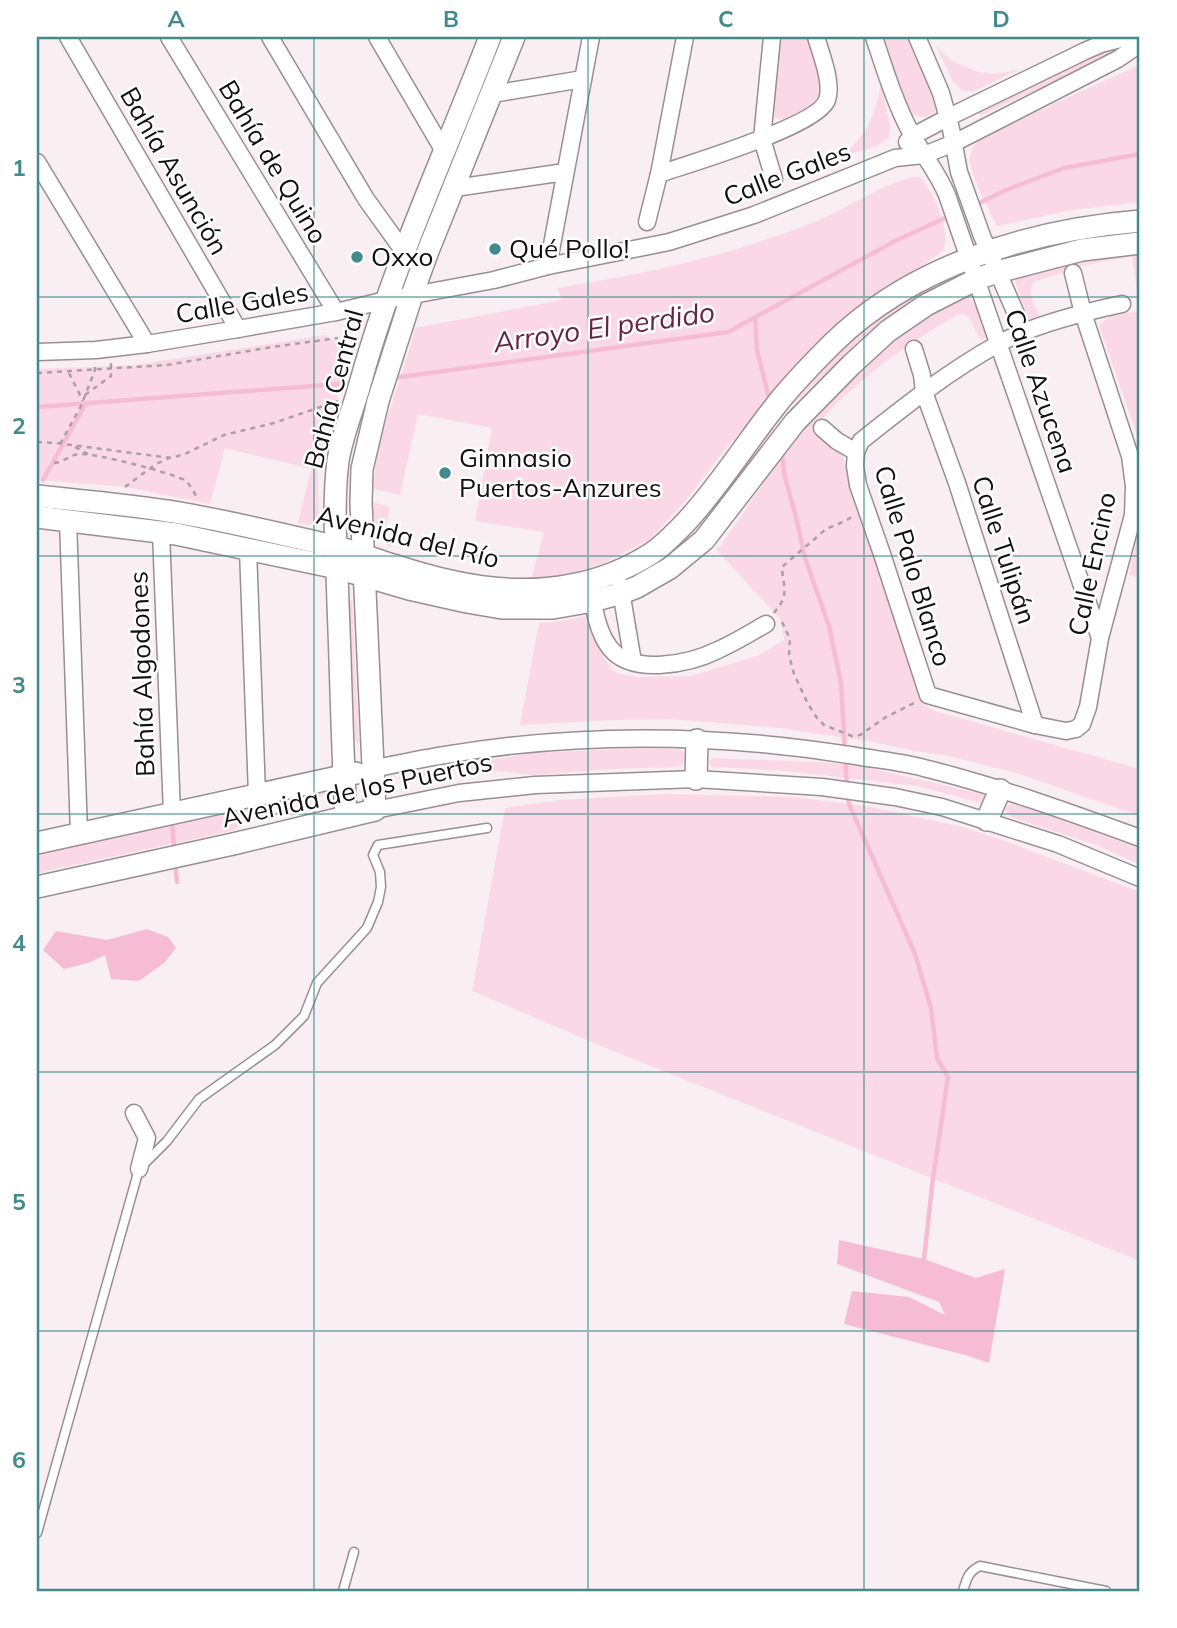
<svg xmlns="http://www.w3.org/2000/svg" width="1177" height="1628" viewBox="0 0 1177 1628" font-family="Mulish,sans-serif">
<rect width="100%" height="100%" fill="#f9eef2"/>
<g fill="#fbd8e6">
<path d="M779 37H808C814 54 831 83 817 99 811 106 801 110 794 114 784 120 779 122 770 114Z"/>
<path d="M884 37H908L931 78 939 105C932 119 916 122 907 107Z"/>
<path d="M1129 41 1133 46 981 115 979 114V112L981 110 1087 57Z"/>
<path d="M936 46 950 60 978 72 998 74 1020 69 972 92 961 90 953 81Z"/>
<path d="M1140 65V202L1071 210 997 226C991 215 970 173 970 161 969 151 976 143 982 136Z"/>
<path d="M881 84 890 125 889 137C878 148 859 153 844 154 869 133 875 115 881 84Z"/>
<path d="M913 177H920C934 191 953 234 942 252L857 308 769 398 724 451 687 499 650 539 600 565 530 584 544 532 475 521 492 428 418 414 400 495 374 489C375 434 403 381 415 328L562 300 557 288C624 277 691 264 756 243 774 237 793 230 811 223 846 210 877 186 913 177Z"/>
<path d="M1132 248V255H1140V444L1099 325 1110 316 1140 311 1132 256 1081 266 1034 282C1026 294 1035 305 1040 317L1033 319 1028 318 1015 281 1017 275Z"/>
<path d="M955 272V277L918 297 893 314 860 340 791 406H788L807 378 883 311Z"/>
<path d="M958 296H968C976 306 987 323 987 336L981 340 968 316 964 314 957 315C904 346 853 382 813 429L842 454 924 705 935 711 1140 769V816L1013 772 944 755 915 751 873 742 780 728 670 719 615 720 520 725 539 623 554 622 588 616 594 623 603 656 612 670 617 673 636 677 691 676 757 656 784 640 781 620 716 549 722 544 788 447 807 424 852 378 868 366 888 339Z"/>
<path d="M325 335 335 341 339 349 341 362 337 398 323 432 318 474 319 516 310 525 298 523 311 469 225 448 210 504 126 487 37 480V369L135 365Z"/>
<path d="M769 427 774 428 772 432 712 515 676 549 638 573Z"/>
<path d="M372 502 390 507 386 529 388 538 392 541 391 547C378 542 375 519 371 505Z"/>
<path d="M1140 520V578L1129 575Z"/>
<path d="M350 600 352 601 359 743H357L355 740 349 602Z"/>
<path d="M642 748 679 749 687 754C686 762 684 764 677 767L614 769 534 775 468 768 403 780 399 779 400 775 533 753Z"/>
<path d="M712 758 818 762 857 765 982 794 986 798 985 802 981 803 917 786 786 771 714 767 710 765 709 762Z"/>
<path d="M327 789 335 790 333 793 272 807 231 831 37 873V851Z"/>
<path d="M663 794 793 797 866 806 963 827 1013 844 1140 892V1261L618 1053 472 991 505 808 560 800Z"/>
<path d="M1012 804 1031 809 1140 849V865L1099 846 1011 817 1008 814 1005 809 1008 805Z"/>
</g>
<g fill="#f6bcd4">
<path d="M147 929 168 937 176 948 164 963 139 981 111 979 105 955 88 963 64 969 43 950 56 931 107 940Z"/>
<path d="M839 1240 924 1259 976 1278 1005 1269 989 1363 969 1356 844 1324 852 1291 909 1297 945 1315 939 1302 837 1264Z"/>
</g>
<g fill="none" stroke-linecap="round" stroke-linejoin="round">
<g stroke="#f6bcd4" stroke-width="4.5">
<path d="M975 205 1006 190 1064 168 1140 154"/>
<path d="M755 317 757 350 769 398"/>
<path d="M393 378 728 332 897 240 967 208"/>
<path d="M37 407 353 383"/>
<path d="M782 456 785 477 796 517 805 558 829 626 841 683 847 787"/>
<path d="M43 480 86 403"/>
<path d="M848 795 849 804 915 954 931 1008 937 1058 948 1077 933 1178 924 1259"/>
<path d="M172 820 174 850"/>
<path d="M175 862 177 882"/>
</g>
<g stroke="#998f92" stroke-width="11">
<g id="service">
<path d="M37 1533 139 1169 167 1141 199 1099 275 1045 304 1016 317 983 367 928 378 902 381 887 380 872 373 855 378 845 487 828"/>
<path d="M343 1591 354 1552"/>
<path d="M963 1591C967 1578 968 1572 980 1566L1106 1591"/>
</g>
</g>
<g stroke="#998f92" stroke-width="19">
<g id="minor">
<path d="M68 37 238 329"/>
<path d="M169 37 336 312"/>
<path d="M270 37 366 199 410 260"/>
<path d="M377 37 445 153"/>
<path d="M772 37 762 139 774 179"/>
<path d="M874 37C885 70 895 103 911 133 923 155 938 173 947 195L1100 638"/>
<path d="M917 37 941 93 951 129 959 172 982 236 1024 332"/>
<path d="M492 94 583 79"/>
<path d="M907 142 913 136 949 117 1085 51 1101 44 1128 37"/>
<path d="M37 162 147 344"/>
<path d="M659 174C688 164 818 126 827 100 833 83 821 54 816 37"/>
<path d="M455 188 565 172"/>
<path d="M647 222 659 174 685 37"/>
<path d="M548 266 591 37"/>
<path d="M1073 273 1083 313 1130 456 1134 486 1133 515 1100 638 1088 707 1082 724 1076 729 1066 731 1035 725 928 695 882 554 858 485 855 466 856 452 861 441C905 406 949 371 998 344 1032 325 1085 312 1122 304"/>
<path d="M914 349 922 375 924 392 957 483 1035 725"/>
<path d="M37 352 96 350 147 344 238 329 336 312 386 300 494 280 548 266 669 242 754 215 895 158 924 155 954 143 1118 59 1140 44"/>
<path d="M822 428 837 441 856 452"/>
<path d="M68 520 79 833"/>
<path d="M161 532 172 814"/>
<path d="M248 549 257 795"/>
<path d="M620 585 633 662"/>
<path d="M591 591C594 609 598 633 610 648 632 676 690 664 718 650 734 643 750 633 766 624"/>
<path d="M372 769C396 764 420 759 445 755 580 732 721 734 856 756 878 760 902 762 924 768 997 786 1069 812 1140 838"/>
<path d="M375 810 459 793 535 785 696 779 822 787 895 797 942 807 1058 844 1140 878"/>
<path d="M134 1113 147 1138 139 1169"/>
</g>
</g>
<g stroke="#998f92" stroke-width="24">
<g id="tertiary">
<path d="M37 496C85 501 133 505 180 513 231 522 282 534 333 546 354 551 373 559 393 565 450 584 511 597 571 585 599 580 629 568 652 553 664 545 675 533 685 523 718 488 743 447 773 409 790 386 812 364 832 344 912 265 1031 230 1140 221"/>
<path d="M37 517 176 534 337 568 409 589 467 602 502 608H553L593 601 622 593 637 587 670 568 704 540 795 422 851 365 888 331 926 305 977 279 997 272 1082 250 1140 243"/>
<path d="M696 779 697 740"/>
<path d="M346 816C342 746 341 675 338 604 337 557 332 508 338 461 342 435 353 410 360 384 393 265 446 152 490 37"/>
<path d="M987 820 1000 790"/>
<path d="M37 843 356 773"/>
<path d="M37 887 233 844 375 810 361 503 362 469 378 401 412 295 428 251 514 37"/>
</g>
</g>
<g stroke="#a8a0a3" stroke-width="2.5" stroke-dasharray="5 5" stroke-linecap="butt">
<path d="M37 373 167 365 272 347 338 338"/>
<path d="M69 373 83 401"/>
<path d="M85 395 111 376V363"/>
<path d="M37 442 56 443 171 458 185 454 224 435 274 423 338 401"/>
<path d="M60 444 81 406 95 370V364"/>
<path d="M75 447 88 454"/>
<path d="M54 463C64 462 70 455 79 454 91 452 177 474 186 481 191 486 195 494 198 500"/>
<path d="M125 487 156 464 169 458"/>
<path d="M774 613C776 610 779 607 781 603 788 594 782 578 782 567L826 529 845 521 855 515"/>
<path d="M782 622 790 639 789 655 794 674 808 704 817 718 824 725 852 736 860 735 886 717 916 702"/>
</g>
<use href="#service" stroke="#fff" stroke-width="8"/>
<use href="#minor" stroke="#fff" stroke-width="16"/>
<use href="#tertiary" stroke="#fff" stroke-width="21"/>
</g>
<path fill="none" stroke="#428a8d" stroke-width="2" stroke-opacity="0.55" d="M314 37V1591M588 37V1591M864 37V1591M37 297H1140M37 556H1140M37 814H1140M37 1072H1140M37 1331H1140"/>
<g fill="#428a8d" stroke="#fff" stroke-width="2.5">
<circle cx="495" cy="249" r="7"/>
<circle cx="357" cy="257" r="7"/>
<circle cx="445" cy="473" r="7"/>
</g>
<g text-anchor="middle" stroke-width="5" stroke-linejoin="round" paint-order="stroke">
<g font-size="26" fill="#130f11" stroke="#fff">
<text transform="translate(273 162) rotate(59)" y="9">Bahía de Quino</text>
<text transform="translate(174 171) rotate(60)" y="9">Bahía Asunción</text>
<text transform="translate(787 174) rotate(-21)" y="9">Calle Gales</text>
<text transform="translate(242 303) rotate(-10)" y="9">Calle Gales</text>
<text transform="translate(334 389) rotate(-75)" y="9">Bahía Central</text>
<text transform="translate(1041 391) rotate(71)" y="9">Calle Azucena</text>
<text transform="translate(408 537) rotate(14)" y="9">Avenida del Río</text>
<text transform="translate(1004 550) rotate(72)" y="9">Calle Tulipán</text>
<text transform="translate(1092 564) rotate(-78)" y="9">Calle Encino</text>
<text transform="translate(913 566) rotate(73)" y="9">Calle Palo Blanco</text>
<text transform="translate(142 674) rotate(-92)" y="9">Bahía Algodones</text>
<text transform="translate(357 790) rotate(-12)" y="9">Avenida de los Puertos</text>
</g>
<g font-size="26" fill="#130f11" stroke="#fff" text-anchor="start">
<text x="509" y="258">Qué Pollo!</text>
<text x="371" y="266">Oxxo</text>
<text x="459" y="467">Gimnasio<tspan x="459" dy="30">Puertos-Anzures</tspan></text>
</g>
<g font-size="28" font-style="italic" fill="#662445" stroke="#fff">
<text transform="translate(604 327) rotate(-8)" y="10">Arroyo El perdido</text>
</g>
</g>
<rect width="1177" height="1628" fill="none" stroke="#ffffff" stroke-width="77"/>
<rect x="38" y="38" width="1100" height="1552" fill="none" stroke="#428a8d" stroke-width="2.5"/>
<g font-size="23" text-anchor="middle" font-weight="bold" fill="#428a8d">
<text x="176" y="27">A</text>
<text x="451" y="27">B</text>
<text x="726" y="27">C</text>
<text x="1001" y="27">D</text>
<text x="19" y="176">1</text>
<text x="19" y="434">2</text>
<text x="19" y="693">3</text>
<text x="19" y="951">4</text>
<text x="19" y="1210">5</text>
<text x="19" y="1468">6</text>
</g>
</svg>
